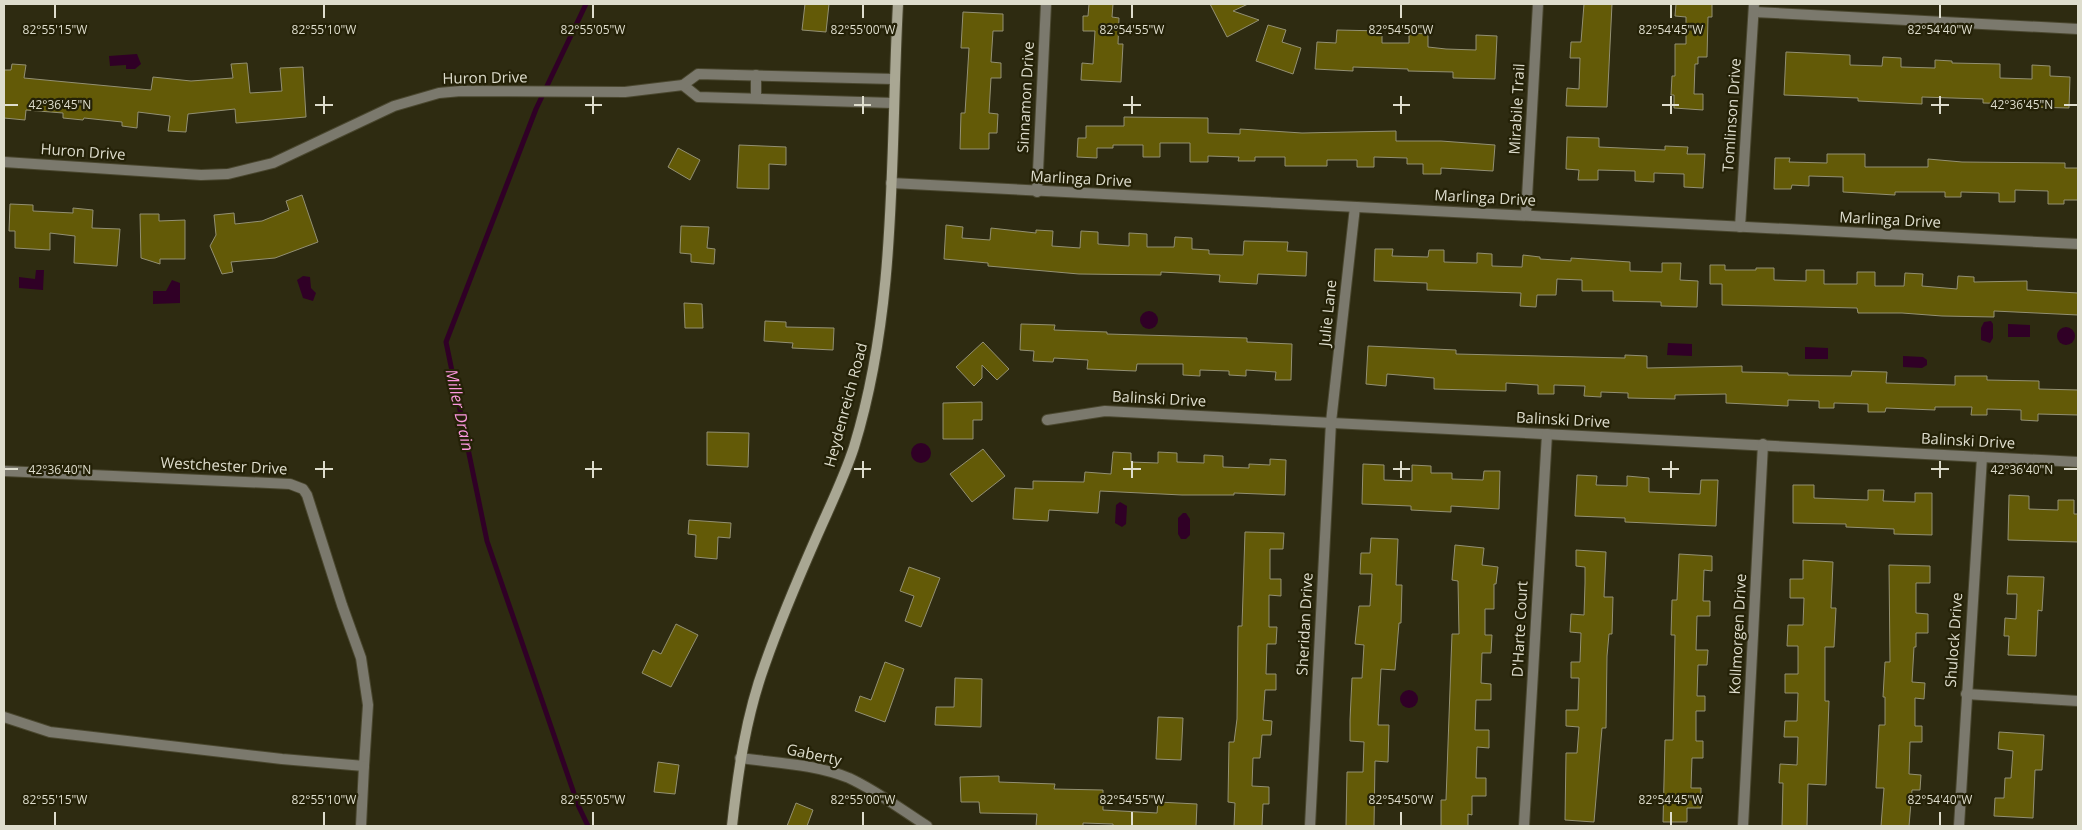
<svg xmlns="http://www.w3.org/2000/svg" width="2082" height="830" viewBox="0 0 2082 830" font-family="'Open Sans',sans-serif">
<rect width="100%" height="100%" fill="#2e2b11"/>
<g fill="#300026">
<path d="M137 54 141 64 135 69H126V65L110 66 109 56Z"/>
<path d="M36 270H44L43 290 19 288V277L35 279Z"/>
<path d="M303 276 310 277 311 288 316 293 313 301 303 298 297 280Z"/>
<path d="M172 280 180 283V303L153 304V291H166Z"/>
<circle cx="1149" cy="320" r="9"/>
<path d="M1991 321 1993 324V338L1990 343 1981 340V328L1984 322Z"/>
<path d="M2008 324 2030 325V337H2008Z"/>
<circle cx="2066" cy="336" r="9"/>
<path d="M1668 343 1692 344V356L1667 355Z"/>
<path d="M1805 347 1828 348V359H1805Z"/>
<path d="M1903 356 1923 357 1927 360V365L1922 368 1903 367Z"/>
<circle cx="921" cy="453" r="10"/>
<path d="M1120 502 1127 506 1126 524 1122 527 1115 523 1116 505Z"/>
<path d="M1183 513H1186L1190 519V535L1186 539H1181L1178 534V518Z"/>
<circle cx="1409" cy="699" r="9"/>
</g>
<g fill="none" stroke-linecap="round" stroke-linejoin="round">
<path stroke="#300026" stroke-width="5" d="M586 4 536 109 446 342 487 541 578 805 588 826"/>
</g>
<g fill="#635a07" stroke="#939073">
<path d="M805 4H829L826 32 802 30Z"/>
<path d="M1089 4H1113L1112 17 1119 18 1118 44H1123L1121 82 1081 80 1082 63 1093 64 1095 31H1083V16H1088Z"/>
<path d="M1210 4H1248L1233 11 1259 20 1227 37Z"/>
<path d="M1584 4H1612L1607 107 1566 106 1567 88 1579 89 1580 58H1570L1571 42H1581Z"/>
<path d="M1676 4H1712V17H1708L1707 57H1698V64H1695L1694 94H1703V110L1674 108V95H1671L1672 76H1675V44H1686V17L1675 16Z"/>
<path d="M963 12 1003 14V31H993L991 62 1001 63V78H991L989 113 998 114 997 133H989V149H960L961 113H965L969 48H961Z"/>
<path d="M1268 25 1286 30 1282 42 1301 48 1293 74 1256 61Z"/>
<path d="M1337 30 1382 31V43H1409V33L1428 34V47L1446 49 1476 50V35L1497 36 1495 79 1453 78V72L1408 71V69L1353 67V71L1315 69 1317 42 1336 43Z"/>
<path d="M1786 52 1850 55V65L1882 66 1883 57 1901 58V67L1935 68V60L1952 61V63L2000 64V78L2032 79V65L2050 66V76L2070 77 2069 108 2031 107V104L1983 103V99L1922 97V104L1858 101V98L1784 95Z"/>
<path d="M247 63 250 93 282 91 280 68 303 67 306 117 236 123 235 109 188 114 186 132 168 131 170 116 138 112 137 128 122 126V122L84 118 83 120 63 118V113L26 110 25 120 4 118V70H11L12 64 26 65 24 78 151 90 153 77 191 81 233 78 231 64Z"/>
<path d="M1124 117 1208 118V133L1240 134V129L1302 133 1396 131V141H1441L1495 145 1493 171 1441 168V174H1423V164H1407V158L1374 157V167H1357V160H1327V166H1285V157H1255V161H1238L1239 157 1208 156V162H1190V143H1160V157H1143V145H1113V148H1097V158L1077 157 1078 138H1086V126H1124Z"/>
<path d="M1567 137 1599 138V147L1665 150V146L1688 147 1687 154H1705L1703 188 1684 187V174L1654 173V182L1635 181V171L1598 170V180H1578L1579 170 1566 169Z"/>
<path d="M739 145 786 147V165L769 164V189L737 188Z"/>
<path d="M678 148 700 160 690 180 668 167Z"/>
<path d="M1827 154H1865V167H1928V159L1962 162 2065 163V168H2078V200H2064V204H2048V191L2015 190V202H1999V193L1961 192V197H1945V192H1895V195L1843 192V177L1809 176V186L1792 185 1791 189H1774L1775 158H1790L1789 162 1827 163Z"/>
<path d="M302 195 318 242 275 258 231 262 233 272 222 274 210 246 216 235 214 215 234 213 235 224 262 221 289 210 286 201Z"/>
<path d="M10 204 33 205V211L73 213V208L93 210 92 228 120 229 117 266 74 263 75 236 50 233V250L15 248V231H9Z"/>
<path d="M140 214H159V221L185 220V259H160V264L141 258Z"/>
<path d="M946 225 963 227 962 238 990 240 991 228 1036 233V230L1053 231 1052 246 1080 248 1081 231 1098 232V244L1129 246V233L1147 234V247H1174L1175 237 1192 238V249L1209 250V254L1243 255 1244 241 1288 242 1287 251 1307 252 1306 276 1258 274 1257 284 1219 282 1220 275 1161 272V275L1079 274 988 266V263L944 259Z"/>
<path d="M681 226 709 227 707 248 715 249 714 264 691 262V254L680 253Z"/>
<path d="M1375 249H1393L1392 256 1428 257 1429 250H1444V262L1477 263V253L1492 254V266L1522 267 1523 255 1540 257V259L1571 261V258L1630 262V271L1662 272V263H1681L1680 280 1698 281 1697 307 1661 306V302L1613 301V291H1582V280L1557 279 1556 295H1537L1536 307 1520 306 1521 293 1427 290V283L1374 281Z"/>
<path d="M1710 265H1725V270H1756V268H1774V280L1806 281V270H1824V284H1857V272H1875V286H1904L1905 273 1923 274 1922 286 1957 289 1958 276 1974 277V282L2027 281V290L2078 293V315L1994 311V317L1942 316 1902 313H1858L1857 308 1722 305V284H1710Z"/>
<path d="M684 303 702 304 703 328H685Z"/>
<path d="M765 321 786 322V327L834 328 833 350 792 348 793 343 764 341Z"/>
<path d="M1021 324 1055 325 1054 330 1107 332V334L1247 338V342L1292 344 1291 380H1275L1276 372 1246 370V376L1229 375V371L1200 370V376L1183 375V364H1137L1136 371 1087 369 1088 360 1054 358 1053 362 1033 361 1034 351 1020 350Z"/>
<path d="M983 342 1009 369 997 380 982 365V378L974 386 956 367Z"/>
<path d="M1368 346 1456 350V354L1625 358V355L1647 356V368L1742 366V372L1788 373V375L1851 376 1852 371 1887 372 1886 383 1955 385V376H1987V380L2039 381V389L2078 390V415L2038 414V421L2021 420V410L1987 409V415H1971L1972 407H1935V410L1886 408 1885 412H1868V404L1834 403V408H1819V401L1788 400V406L1726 403V394L1675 395V399L1628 398V393L1601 392V397L1584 396 1585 386 1554 385V394H1538V385L1506 383V391L1434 389V378L1387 374 1386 386 1366 384Z"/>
<path d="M982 402V420H973V439H943V403Z"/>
<path d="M707 432 749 433 748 467 707 465Z"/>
<path d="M983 449 1005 476 972 502 950 474Z"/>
<path d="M1113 452 1131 453V462L1158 463V452L1177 453V462L1204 463V455L1223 456V467L1249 468V464L1270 465V459L1286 460 1285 495 1234 493V495H1182L1100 491 1098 513 1049 510 1048 521 1013 519 1015 488 1033 489V481L1084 482 1085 472 1111 474Z"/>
<path d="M1363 464 1384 465V480L1412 481V465L1431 466V473H1452V479L1483 480 1484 471H1500L1499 509 1451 506V512L1430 511 1411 510V506L1362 504Z"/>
<path d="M1577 475 1597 476 1596 485 1627 486V476L1649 478V492L1700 494 1701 480H1718L1716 526 1625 522V518L1575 516Z"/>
<path d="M1793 485H1814V498L1868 500V490H1884L1883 501 1915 502V493H1932V535L1894 534V529L1846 527V524L1793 523Z"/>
<path d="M2009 495 2029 496V509L2058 510V500H2074V514H2078V542L2008 540Z"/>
<path d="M689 520 731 523 730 538 718 537 717 559 695 557 696 535 688 534Z"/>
<path d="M1245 532 1284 533 1283 549H1270V579H1281V596L1269 595V627H1277L1276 644H1267L1266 674H1276V690H1265L1263 720 1272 721 1271 735H1262L1260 758H1253L1252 786 1269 787V804H1263L1262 826H1234L1235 803 1228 802 1229 742H1234L1237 719 1238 626H1242Z"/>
<path d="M1371 538 1398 539 1396 585H1402L1401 623H1399L1395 670 1381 669 1378 725H1389L1388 762 1375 761 1374 826H1346L1347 772H1363L1364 742 1350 741V720L1352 678H1362L1364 645 1355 644 1359 606H1370L1372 574H1360L1361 553H1370Z"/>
<path d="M1455 545 1484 548 1482 565 1498 567 1496 584H1494V609H1485V635H1492L1491 653H1482L1481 683 1491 684V700H1476L1475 730H1489V748L1477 747 1476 778H1486V796H1472V815L1468 814V826H1441V800H1446L1452 634H1459L1458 581 1452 580Z"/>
<path d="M1576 550 1606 552 1604 597H1613L1612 634H1609L1607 656 1606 728H1602L1594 822 1565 820 1566 753H1577L1579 727 1566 726V710H1578L1579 678H1571V662H1580L1581 633 1570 632 1571 614 1584 615 1585 583V567L1576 566Z"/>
<path d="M1679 554 1712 556V571L1704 570 1703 601H1710V616H1697L1696 650H1708L1707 665H1698L1697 696H1705V711H1696V741H1703V758H1692L1691 788H1701V808H1687V822H1663L1665 740H1673L1675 635H1671L1672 600H1677Z"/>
<path d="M1803 560 1833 562 1831 608H1836L1834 647H1825V701H1829L1826 785 1808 784 1807 826H1782L1783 783H1779L1780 764 1797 765 1798 737H1784L1785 721H1797L1798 693H1785V674H1798V646H1787L1788 625H1803L1804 598H1790V579H1803Z"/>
<path d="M1889 565 1930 566V583H1916V613L1928 614V633H1916V647H1914L1912 682 1925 683 1924 699 1915 698V726H1922V742H1910L1909 774 1921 775 1920 790H1912L1909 826H1881L1884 788H1876L1879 725H1885V697H1883L1885 662H1890Z"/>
<path d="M909 567 940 578 921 627 905 621 914 596 900 591Z"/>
<path d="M2008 576 2044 577 2042 611 2038 610 2036 656 2008 655 2009 636H2004L2005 618 2016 619 2017 594H2007Z"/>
<path d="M676 624 698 635 671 687 642 673 653 650 661 654Z"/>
<path d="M885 662 904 669 885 722 855 711 860 696 871 700Z"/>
<path d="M955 678 982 679 981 727 935 725 936 707H954Z"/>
<path d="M1158 717 1183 718 1181 760 1156 759Z"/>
<path d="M1999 732 2044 735 2042 770H2035L2033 818 1994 816 1995 798H2004L2005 778H2011L2013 751 1998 749Z"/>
<path d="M658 762 679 765 675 794 654 792Z"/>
<path d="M999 776V782L1055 784 1054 789 1103 790V810L1157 813 1158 802 1197 804 1196 826H1113V824L1083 823V826H1036L1037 814 980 813 979 802H961L960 777Z"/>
<path d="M796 803 813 810 807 826H787Z"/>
</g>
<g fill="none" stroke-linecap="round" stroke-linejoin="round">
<g stroke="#4a472f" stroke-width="12">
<g id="street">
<path d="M1754 12 2078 29"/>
<path d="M683 85 698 97 893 103"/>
<path d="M756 98V75"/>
<path d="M4 162 201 175 228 174 273 163 394 106 439 93 461 91 625 92 683 85 698 74 894 79"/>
<path d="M891 183 2078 244"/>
<path d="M1037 192 1046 4"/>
<path d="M1526 215 1538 4"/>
<path d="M1740 227 1754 4"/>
<path d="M1047 420 1105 411 2078 462"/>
<path d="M4 471 290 484 303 489 307 495 342 605 361 658 368 705 364 766 282 759 50 732 4 717"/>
<path d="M1966 694 2078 701"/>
<path d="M740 758C776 763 815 764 849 778 877 791 902 810 927 826"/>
<path d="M361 826 364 766"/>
<path d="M1310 826 1331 422 1355 207"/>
<path d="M1524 826 1547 434"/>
<path d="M1743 826 1763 444"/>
<path d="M1959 826 1982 457"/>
</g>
</g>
<g stroke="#4a472f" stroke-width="12">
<path id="secondary" d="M732 826C738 771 746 716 765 664 780 621 798 579 816 538 829 508 844 478 854 447 898 304 890 152 898 4"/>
</g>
<use href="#street" stroke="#7b796d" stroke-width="10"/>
<use href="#secondary" stroke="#a9a793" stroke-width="10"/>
</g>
<path fill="none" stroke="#deddcd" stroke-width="2" d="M55 5V18M324 5V18M593 5V18M863 5V18M1132 5V18M1401 5V18M1671 5V18M1940 5V18M324 96V114M593 96V114M863 96V114M1132 96V114M1401 96V114M1671 96V114M1940 96V114M5 105H18M315 105H333M585 105H602M854 105H871M1123 105H1141M1393 105H1410M1662 105H1679M1931 105H1949M2064 105H2077M324 461V478M593 461V478M863 461V478M1132 461V478M1401 461V478M1671 461V478M1940 461V478M5 469H18M315 469H333M585 469H602M854 469H871M1123 469H1141M1393 469H1410M1662 469H1679M1931 469H1949M2064 469H2077M55 812V825M324 812V825M593 812V825M863 812V825M1132 812V825M1401 812V825M1671 812V825M1940 812V825"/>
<g text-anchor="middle" stroke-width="4.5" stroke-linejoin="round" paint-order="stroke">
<g font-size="15" fill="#deddcd" stroke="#242107">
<text transform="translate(485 78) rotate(-1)" y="5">Huron Drive</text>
<text transform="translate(1026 97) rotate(-87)" y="5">Sinnamon Drive</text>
<text transform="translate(1517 109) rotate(-87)" y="5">Mirabile Trail</text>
<text transform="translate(1732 115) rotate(-86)" y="5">Tomlinson Drive</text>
<text transform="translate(83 152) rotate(4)" y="5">Huron Drive</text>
<text transform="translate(1081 179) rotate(3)" y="5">Marlinga Drive</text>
<text transform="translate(1485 198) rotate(3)" y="5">Marlinga Drive</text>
<text transform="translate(1890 220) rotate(3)" y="5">Marlinga Drive</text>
<text transform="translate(1328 313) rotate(-84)" y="5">Julie Lane</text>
<text transform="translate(1159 399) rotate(3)" y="5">Balinski Drive</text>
<text transform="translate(846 405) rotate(-75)" y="5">Heydenreich Road</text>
<text transform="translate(1563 420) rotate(3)" y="5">Balinski Drive</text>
<text transform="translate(1968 441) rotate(3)" y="5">Balinski Drive</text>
<text transform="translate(224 466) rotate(3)" y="5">Westchester Drive</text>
<text transform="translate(1305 624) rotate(-87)" y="5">Sheridan Drive</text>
<text transform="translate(1520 629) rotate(-87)" y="5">D'Harte Court</text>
<text transform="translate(1738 634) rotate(-87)" y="5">Kollmorgen Drive</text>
<text transform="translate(1954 640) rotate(-86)" y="5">Shulock Drive</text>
<text transform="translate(814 755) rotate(12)" y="5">Gaberty</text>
</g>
<g font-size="16" font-style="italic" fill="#fd98df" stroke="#242107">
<text transform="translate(460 410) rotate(78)" y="6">Miller Drain</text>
</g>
</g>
<g font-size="12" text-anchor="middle" fill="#deddcd" stroke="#242107" stroke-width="4.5" stroke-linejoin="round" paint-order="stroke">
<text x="55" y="34">82°55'15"W</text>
<text x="324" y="34">82°55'10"W</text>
<text x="593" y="34">82°55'05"W</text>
<text x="863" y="34">82°55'00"W</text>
<text x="1132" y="34">82°54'55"W</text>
<text x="1401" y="34">82°54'50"W</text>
<text x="1671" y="34">82°54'45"W</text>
<text x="1940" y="34">82°54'40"W</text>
<text x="60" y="109">42°36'45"N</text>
<text x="2022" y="109">42°36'45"N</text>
<text x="60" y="474">42°36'40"N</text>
<text x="2022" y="474">42°36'40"N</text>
<text x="55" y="804">82°55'15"W</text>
<text x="324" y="804">82°55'10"W</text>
<text x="593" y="804">82°55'05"W</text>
<text x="863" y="804">82°55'00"W</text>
<text x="1132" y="804">82°54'55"W</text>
<text x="1401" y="804">82°54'50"W</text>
<text x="1671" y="804">82°54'45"W</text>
<text x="1940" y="804">82°54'40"W</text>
</g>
<rect width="2082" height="830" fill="none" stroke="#deddcd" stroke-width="10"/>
</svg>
